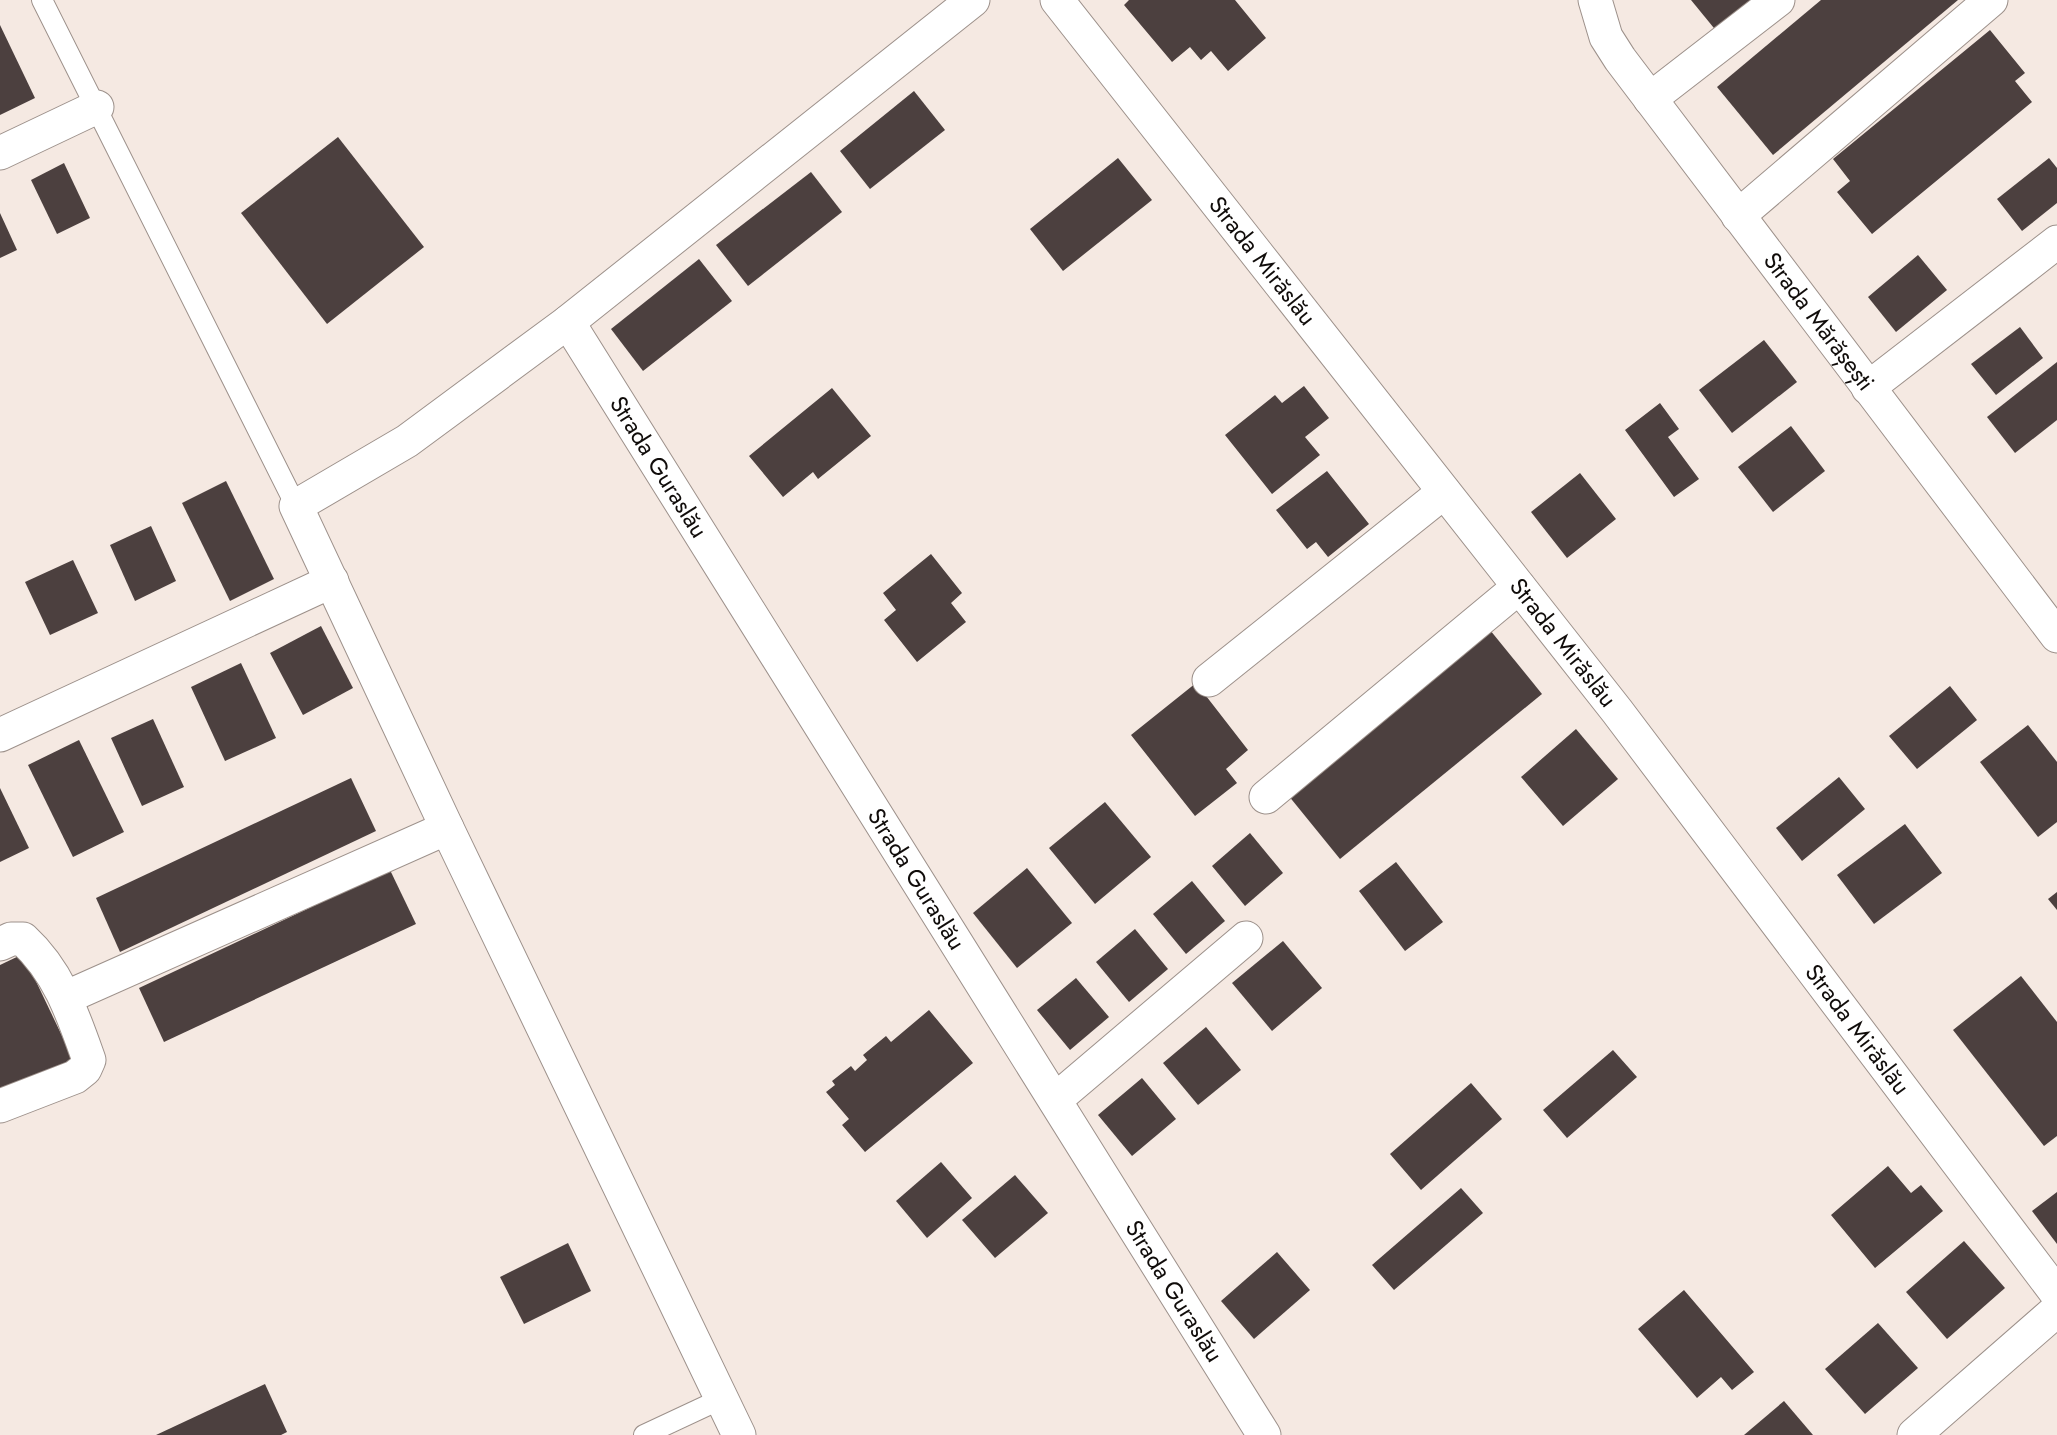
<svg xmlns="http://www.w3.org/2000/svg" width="2057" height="1435" viewBox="0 0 2057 1435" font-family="Jost,sans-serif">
<rect width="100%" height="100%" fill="#f5e9e2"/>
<g fill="#4c403f">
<path d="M1129 0H1235L1266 38 1228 71 1211 51 1201 60 1190 47 1172 62 1124 5Z"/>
<path d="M1691 0H1758L1718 33Z"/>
<path d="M1821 0H1958L1773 155 1717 87Z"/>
<path d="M0 25 35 98 0 115Z"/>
<path d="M1990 30 2025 73 2015 81 2032 102 1872 234 1837 192 1850 181 1833 159Z"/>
<path d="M914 91 945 130 870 189 840 151Z"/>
<path d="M338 137 424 247 327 324 241 213Z"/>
<path d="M1118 158 1152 200 1063 271 1030 229Z"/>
<path d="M2049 158 2057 168V203L2022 231 1997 199Z"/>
<path d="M64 163 90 218 57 234 31 180Z"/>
<path d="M811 172 842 212 748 286 716 245Z"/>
<path d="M0 213 17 250 0 258Z"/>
<path d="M1918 255 1947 290 1896 332 1868 297Z"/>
<path d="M699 259 732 301 643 371 611 329Z"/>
<path d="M2020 327 2043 358 1996 395 1971 364Z"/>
<path d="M1764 340 1797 382 1732 433 1699 390Z"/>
<path d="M2057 362V420L2015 453 1987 417Z"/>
<path d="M1304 386 1329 418 1305 437 1320 455 1272 494 1225 435 1275 395 1282 403Z"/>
<path d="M832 388 871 436 818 479 813 472 783 497 749 456Z"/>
<path d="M1660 403 1679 429 1668 437 1699 479 1674 497 1625 430Z"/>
<path d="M1791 426 1825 471 1773 512 1738 467Z"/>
<path d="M1327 471 1369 524 1328 557 1316 542 1307 549 1276 510Z"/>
<path d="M1580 473 1616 519 1567 558 1531 512Z"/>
<path d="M226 481 274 579 230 601 182 503Z"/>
<path d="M151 526 176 581 135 601 110 545Z"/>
<path d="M931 554 962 593 951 603 966 622 917 662 884 620 896 610 883 593Z"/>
<path d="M73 560 98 613 50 635 25 582Z"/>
<path d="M321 626 353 688 303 715 270 653Z"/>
<path d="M1490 630 1542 694 1340 859 1288 795Z"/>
<path d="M241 663 276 738 225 761 191 687Z"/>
<path d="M1196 683 1248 750 1226 769 1237 783 1195 816 1131 735Z"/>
<path d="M1950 686 1977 720 1917 769 1889 736Z"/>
<path d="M153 719 184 787 142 806 111 738Z"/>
<path d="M2028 725 2057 762V822L2038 837 1980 762Z"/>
<path d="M1576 729 1618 779 1563 826 1521 777Z"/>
<path d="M79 740 124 832 73 857 28 765Z"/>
<path d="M1839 777 1865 809 1802 861 1776 828Z"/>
<path d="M351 778 376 831 120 952 96 898Z"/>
<path d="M0 788 29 848 0 862Z"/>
<path d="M1105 802 1151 857 1095 904 1049 848Z"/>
<path d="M1905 824 1942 873 1874 924 1837 875Z"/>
<path d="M1250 833 1283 873 1245 906 1212 866Z"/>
<path d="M1396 862 1443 922 1405 951 1359 891Z"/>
<path d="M1027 868 1072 923 1017 968 973 913Z"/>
<path d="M390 870 416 924 164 1042 139 988Z"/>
<path d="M1192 881 1225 921 1186 954 1153 914Z"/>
<path d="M2057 892V910L2048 899Z"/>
<path d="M1135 929 1168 969 1129 1002 1096 962Z"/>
<path d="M1283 941 1322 988 1272 1031 1232 983Z"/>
<path d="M23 954 74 1061 0 1097V965Z"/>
<path d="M2021 976 2057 1022V1136L2044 1146 1953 1030Z"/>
<path d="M1076 978 1109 1017 1070 1050 1037 1010Z"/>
<path d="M929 1010 973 1063 865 1152 842 1125 849 1119 826 1092 835 1085 832 1081 851 1066 855 1071 867 1060 863 1055 886 1036 891 1042Z"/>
<path d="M1206 1027 1241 1070 1198 1105 1163 1063Z"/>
<path d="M1613 1050 1637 1077 1567 1138 1543 1110Z"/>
<path d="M1142 1078 1176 1119 1132 1156 1098 1115Z"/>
<path d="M1471 1083 1502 1119 1421 1190 1390 1154Z"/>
<path d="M941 1162 972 1198 927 1238 896 1201Z"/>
<path d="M1888 1166 1911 1193 1921 1185 1943 1211 1875 1268 1831 1215Z"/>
<path d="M1015 1175 1048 1213 995 1258 962 1220Z"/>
<path d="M1461 1188 1483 1213 1394 1290 1372 1265Z"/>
<path d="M2057 1192V1244L2032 1211Z"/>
<path d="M1964 1241 2005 1288 1947 1339 1906 1292Z"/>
<path d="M568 1243 591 1291 524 1324 500 1277Z"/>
<path d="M1277 1252 1310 1290 1254 1339 1221 1301Z"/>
<path d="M1684 1290 1754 1372 1732 1390 1721 1377 1697 1398 1638 1329Z"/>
<path d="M1878 1323 1918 1368 1865 1414 1825 1369Z"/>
<path d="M265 1384 287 1432 281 1435H156Z"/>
<path d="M1784 1401 1813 1435H1744Z"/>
</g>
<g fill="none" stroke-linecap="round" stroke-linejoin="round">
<g stroke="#9d918b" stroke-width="22">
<g id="lane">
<path d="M42 0 296 506"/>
<path d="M644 1435 721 1399"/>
</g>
</g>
<g stroke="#9d918b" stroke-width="35">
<g id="street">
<path id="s1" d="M1057 0 1617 711 2057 1294"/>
<path id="s2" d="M1595 0 1606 37 1620 59 2057 636"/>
<path d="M1650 99 1778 0"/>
<path d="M0 153 97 107"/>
<path d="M1738 216 1991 0"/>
<path id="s3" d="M568 322 1264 1435"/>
<path d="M1868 388 2057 242"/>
<path d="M1209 680 1444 492"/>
<path d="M0 735 332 581"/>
<path d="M1266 797 1519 587"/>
<path d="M0 944 11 939H23C59 972 73 1015 89 1060L85 1069 75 1077 0 1106"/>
<path d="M67 997 447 828"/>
<path d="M1055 1100 1246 938"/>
<path d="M739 1435 447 828 296 506 407 441 568 322 973 0"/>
<path d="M1914 1435 2057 1310"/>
</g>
</g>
<use href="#lane" stroke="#fff" stroke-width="20"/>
<use href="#street" stroke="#fff" stroke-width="33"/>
</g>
<g text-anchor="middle" stroke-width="6" stroke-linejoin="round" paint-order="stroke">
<g font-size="24" fill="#100c0a" stroke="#fff">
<text dy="8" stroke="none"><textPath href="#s1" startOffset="332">Strada Mirăslău</textPath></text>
<text dy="8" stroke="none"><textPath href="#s2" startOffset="394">Strada Mărășești</textPath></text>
<text dy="8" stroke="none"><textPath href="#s3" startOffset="171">Strada Guraslău</textPath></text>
<text dy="8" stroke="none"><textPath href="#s1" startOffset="818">Strada Mirăslău</textPath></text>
<text dy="8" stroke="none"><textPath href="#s3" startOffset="657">Strada Guraslău</textPath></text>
<text dy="8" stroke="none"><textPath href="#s1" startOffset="1304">Strada Mirăslău</textPath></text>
<text dy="8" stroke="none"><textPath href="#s3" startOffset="1143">Strada Guraslău</textPath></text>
</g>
</g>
</svg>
